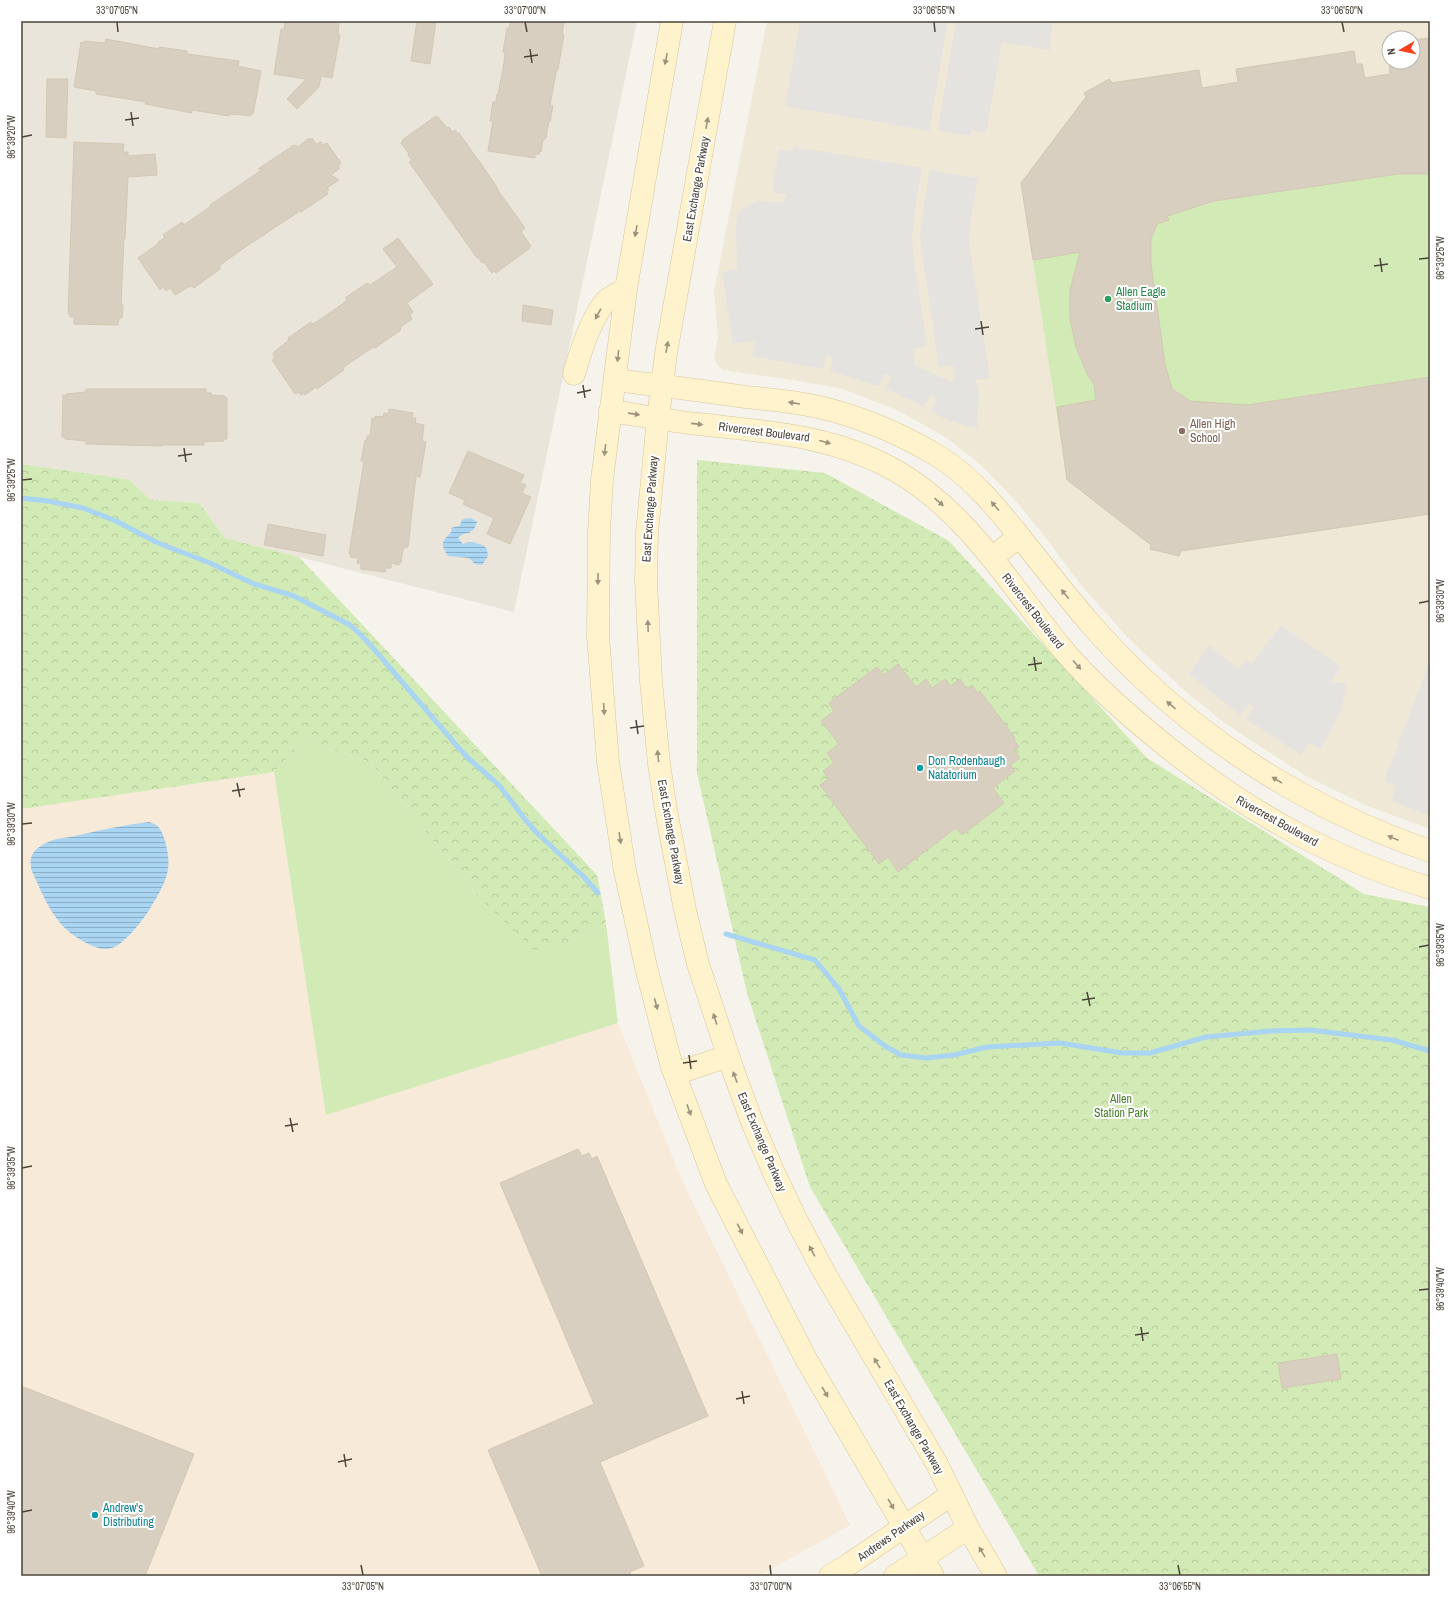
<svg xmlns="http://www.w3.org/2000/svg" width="1451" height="1597" viewBox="0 0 1451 1597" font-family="'Archivo Narrow',sans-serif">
<defs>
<pattern id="forest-crowns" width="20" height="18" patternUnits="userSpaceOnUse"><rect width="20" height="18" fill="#d2eab5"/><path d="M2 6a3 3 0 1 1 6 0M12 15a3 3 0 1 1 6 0" fill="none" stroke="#b6ca9c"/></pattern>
<pattern id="water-rules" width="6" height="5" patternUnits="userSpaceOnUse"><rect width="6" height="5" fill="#a9d4f2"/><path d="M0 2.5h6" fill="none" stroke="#8caec5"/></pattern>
</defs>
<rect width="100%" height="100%" fill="#f6f3ec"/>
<path fill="#eae5da" d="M21 21H637L514 612 225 538 199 503 151 500 128 479 21 464Z"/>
<path fill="#f7ead8" d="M274 772 326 1114 618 1023 681 1178 850 1525 759 1576H21V809Z"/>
<path fill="#efe8d6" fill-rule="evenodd" d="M767 21H1430V829L1365 805 1304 775 1226 724 1184 690 1129 639 1080 584 1046 538 1013 498 982 466 947 438 897 410 843 389 799 381 723 370 718 366 714 357 718 337 714 292ZM1389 38H1413V62H1389Z"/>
<g fill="#d2eab5">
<path d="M1430 38V514L1308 533 1305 513 1282 516 1285 536 1181 551 1179 556 1150 549V545L1067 480 1021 183 1086 97 1084 93 1109 79 1112 82 1199 70 1203 101 1238 82 1237 69 1362 64 1365 78 1390 74 1387 44H1389V62H1413V40Z"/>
<path d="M304 740 370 762 477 895 567 944 606 923 618 1023 326 1115 274 772Z"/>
</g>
<g fill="url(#forest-crowns)">
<path d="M697 460 825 473 949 541 1147 758 1364 894 1430 907V1576H1039L810 1187 747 993 697 773Z"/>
<path d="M21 464 128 479 151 500 199 503 225 538 299 557 597 875 606 923 567 944 533 950 477 895 370 762 304 740 274 772 21 809Z"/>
</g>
<g fill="#e5e3e0">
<path d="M800 21H948L929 131 785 106Z"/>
<path d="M956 21H1053L1050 50 1002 42 986 133 972 130 970 136 938 130Z"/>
<path d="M794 147 922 168 915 208 912 240 913 252 927 346 913 349 915 365 951 382 955 375 953 365 939 367 921 246 920 232 923 212 930 170 978 178 970 226 969 243 990 378 975 380 979 393 977 428 971 427 943 418 931 411 937 399 931 395 924 406 886 389 891 376 885 373 879 386 830 371 833 357 826 355 823 369 752 356 755 342 747 341 733 344 722 272 737 269 736 221 739 212 750 204 758 201 783 202 786 195 772 192 779 149 792 151Z"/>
<path d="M1281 625 1341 667 1332 680 1334 683H1347L1341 710 1321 749 1309 743 1301 755 1246 719 1254 707 1249 704 1240 715 1189 674 1209 645 1238 669 1247 660 1252 664Z"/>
<path d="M1430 661V815L1391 801 1396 786 1384 781Z"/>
</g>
<g fill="url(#water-rules)">
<path d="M471 518 477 522 474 529 469 533 463 534 458 538 463 544C470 541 483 543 487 549 487 550 488 555 488 556L482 565 475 564 469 558 448 556C440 543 442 542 452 531L451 528 459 526 463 519Z"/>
<path d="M149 822C160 825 162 831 165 841 168 851 170 865 167 874 162 894 132 941 112 948 100 952 86 943 76 937 59 926 48 907 40 889 36 878 27 867 32 855 35 849 43 844 48 842 56 838 67 838 75 836 100 830 124 825 149 822Z"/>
</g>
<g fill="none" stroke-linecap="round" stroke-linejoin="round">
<g stroke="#a9d4f2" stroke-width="5">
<path d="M21 498 48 501 83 508 116 521 158 543 210 563 254 584 294 596 350 625 361 635 373 648 457 746 468 758 499 785 524 818 536 832 584 877 598 893"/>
<path d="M726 934 815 960 839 989 859 1026 885 1046 901 1055 926 1058 954 1055 987 1047 1060 1043 1122 1053H1150L1206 1037 1271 1031 1310 1030 1392 1040 1430 1051"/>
</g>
</g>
<g fill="#d8cfc1" stroke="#d3c7b4">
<path d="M285 21H339L338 35H340L332 78 321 76 319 87 297 109 287 99 306 79 274 74 281 29H284Z"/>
<path d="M417 21H436L430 64 411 61Z"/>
<path d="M511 21H564V23L562 34 564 35 558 69 556 72 550 106H553L550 122 549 121 546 138 543 140 541 152 540 151 539 154H535V158L488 151 493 121H490L493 102H496L497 94 498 95 504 63 505 52H503L507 28H509Z"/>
<path d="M1430 38V174H1398L1214 201 1167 216 1169 220 1157 224 1151 239V264L1165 364 1172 389 1190 401 1247 405 1430 377V514L1181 551 1179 556 1150 549 1151 545 1067 480 1057 407 1096 400 1094 384 1087 374 1076 347 1070 319V290L1080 252 1033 260 1021 183 1086 97 1084 93 1109 79 1112 83 1199 70 1202 88 1238 82 1236 69 1354 51 1356 64H1362L1365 78 1390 74 1387 44H1389V62H1413V40Z"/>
<path d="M106 39 159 49V47L187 51V54L239 61 238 66 261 71 253 114 251 113V116L236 114V115L230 114 229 116 192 110V113L145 104 146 102 96 94V91L74 87 81 42 84 43V41L105 43Z"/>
<path d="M47 79H68L66 138 46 137Z"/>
<path d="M436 116 438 117 447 128 449 127 452 132 455 130 458 134 459 133 495 184 499 192 525 228 521 232 531 246 529 247 530 248 496 273 494 271 492 273 484 262 482 263 478 257 477 258 409 162 412 160 408 155 409 154 401 143 403 141 402 140Z"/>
<path d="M309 138 310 140 312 138 316 144 321 142 323 145 327 143 341 163 338 166 340 168 331 175 339 180 327 188 329 190 326 191 328 194 301 212 300 211 241 250 219 266 220 269 194 288 192 286 190 287V286L175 295 170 288 166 291 163 287 160 290 138 258 159 243 158 242 165 238 163 235 182 222 184 225 211 206 210 205 263 169H258L294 145 298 147Z"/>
<path d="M74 142 124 144 123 152H128V156L155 154 157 175 128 177 125 239 124 238 121 305H123L122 318H119L118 325 74 324V317H70V314H68Z"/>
<path d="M398 238 433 284 407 303 413 312 410 314 412 319 402 326 400 328 401 330 375 348 374 347 372 348 345 366 343 369 344 370 317 389 316 387 305 395 304 393 301 395 299 392 295 394 272 360 275 358 273 355 274 353V352L289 340 288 338 311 322 312 324 315 323 341 305 347 300 345 298 367 283 370 285 397 267 383 249Z"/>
<path d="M523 305 553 310 551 325 522 321Z"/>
<path d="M86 389H206V393H211V395L225 396V398H227V439H224V441L204 442V445H162V446L86 444V441L65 439V437H62L63 395 66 396V394L86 392Z"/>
<path d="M389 409 413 413 412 418H416L415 423 424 425 422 441 426 442 420 477 416 476 408 547H405L404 549H403L401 563 399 562V565L391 563V568H386L385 572 361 569V564L357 563 358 558 350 557 351 554H349L364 461H361L365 440H367V436H370L372 418 375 419V416L383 417 384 413 388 414Z"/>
<path d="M468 451 524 475 520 483 526 485 522 493 531 497 510 544 487 534 494 518 463 504 465 500 449 493Z"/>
<path d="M268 524 326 535 323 556 264 545Z"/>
<path d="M898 664 916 687 926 679 932 688 945 679 951 686 960 679 967 689 972 685 977 693 980 691 1015 738 1014 740 1019 747 1014 750 1020 758 1010 765 1015 771 993 788 1004 803 962 835 956 828 898 872 888 857 879 864 820 785 829 779 823 771 834 763 827 753 839 744 821 721 834 711 829 703 877 667 884 675Z"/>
<path d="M578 1149 582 1156 589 1153 592 1159 597 1156 708 1416 600 1462 644 1566 630 1572 631 1576H542L488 1450 594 1404 500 1183Z"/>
<path d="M1337 1354 1341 1379 1282 1388 1278 1363Z"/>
<path d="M21 1386 194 1454 145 1576H21Z"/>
</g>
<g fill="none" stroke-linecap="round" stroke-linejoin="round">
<g stroke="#d6c79b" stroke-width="23">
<g id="secondary">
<path d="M672 21 626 289 602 480 599 532 598 636 608 762 625 871 646 967 672 1067 716 1184 806 1359 933 1576"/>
<path d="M725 21 666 353 658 418 647 533 646 581 651 681 659 764 666 810 685 910 698 964 733 1070 752 1122 774 1173 798 1223 824 1272 937 1464 968 1528 996 1576"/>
<path d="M574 374C580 353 591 319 605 302 609 297 620 293 626 289"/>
<path d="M615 380C659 385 703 391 746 397 777 400 808 403 838 412 873 422 910 439 941 458 973 479 997 508 1020 537 1043 566 1065 594 1088 621 1180 728 1297 805 1430 851"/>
<path d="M610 411C639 415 668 421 698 424 769 432 834 435 898 472 971 515 1012 589 1065 652 1095 687 1130 717 1166 746 1248 812 1330 858 1430 888"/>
<path d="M992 558 1019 536"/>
<path d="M675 1074 728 1056"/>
<path d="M830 1576 848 1565 951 1495"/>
<path d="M895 1576 968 1528"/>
</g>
</g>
<use href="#secondary" stroke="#fff3cd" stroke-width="22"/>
</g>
<defs><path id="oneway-solid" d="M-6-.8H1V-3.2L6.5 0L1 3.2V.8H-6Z"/></defs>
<g fill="#9c937c">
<use href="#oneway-solid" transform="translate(666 59) rotate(101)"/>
<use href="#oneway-solid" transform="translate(707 123) rotate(-80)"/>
<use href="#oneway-solid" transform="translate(636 231) rotate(100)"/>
<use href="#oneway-solid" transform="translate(598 314) rotate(119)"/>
<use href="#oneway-solid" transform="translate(667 347) rotate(-80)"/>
<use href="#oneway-solid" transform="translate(618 356) rotate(97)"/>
<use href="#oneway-solid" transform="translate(794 403) rotate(-171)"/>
<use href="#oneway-solid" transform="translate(634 414) rotate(8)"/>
<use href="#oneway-solid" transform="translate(697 424) rotate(6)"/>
<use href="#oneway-solid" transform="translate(825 442) rotate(15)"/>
<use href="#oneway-solid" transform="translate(605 450) rotate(97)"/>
<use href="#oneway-solid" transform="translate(939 502) rotate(40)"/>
<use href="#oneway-solid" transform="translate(995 506) rotate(-131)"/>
<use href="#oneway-solid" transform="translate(598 579) rotate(91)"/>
<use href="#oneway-solid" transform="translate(1065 594) rotate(-129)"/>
<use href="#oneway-solid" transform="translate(648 626) rotate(-92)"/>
<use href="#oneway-solid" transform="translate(1077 665) rotate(48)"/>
<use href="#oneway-solid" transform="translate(1171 705) rotate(-139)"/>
<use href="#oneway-solid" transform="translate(604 709) rotate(86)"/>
<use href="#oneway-solid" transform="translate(658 756) rotate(-96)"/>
<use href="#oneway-solid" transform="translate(1277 780) rotate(-149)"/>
<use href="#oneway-solid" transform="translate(620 838) rotate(81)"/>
<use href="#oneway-solid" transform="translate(1393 838) rotate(-158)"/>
<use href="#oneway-solid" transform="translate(656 1004) rotate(75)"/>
<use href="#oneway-solid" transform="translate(715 1019) rotate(-108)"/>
<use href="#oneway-solid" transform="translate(735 1077) rotate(-110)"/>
<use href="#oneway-solid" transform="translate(689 1110) rotate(70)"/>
<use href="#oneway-solid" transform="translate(740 1229) rotate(63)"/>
<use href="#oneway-solid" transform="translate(812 1251) rotate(-118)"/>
<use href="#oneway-solid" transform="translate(877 1363) rotate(-121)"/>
<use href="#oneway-solid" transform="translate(825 1392) rotate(60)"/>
<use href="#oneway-solid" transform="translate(891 1504) rotate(60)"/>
<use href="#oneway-solid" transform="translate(982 1552) rotate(-121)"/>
</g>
<path fill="none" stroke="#4b4439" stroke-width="1.5" d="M117 22 118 32M525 22 527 32M934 22 935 32M1342 22 1344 32M530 49 532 63M524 57 538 55M131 112 133 126M125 120 139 118M22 137 32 135M1380 258 1382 272M1419 259 1429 258M1374 266 1388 264M981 321 983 335M975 329 989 327M583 385 585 398M577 393 591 390M184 448 186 462M178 456 192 454M22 480 32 479M1419 603 1429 601M1034 657 1036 671M1028 665 1042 663M636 720 638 734M630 728 644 726M237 783 240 797M232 791 245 789M22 824 32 823M1419 947 1429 945M1087 992 1090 1006M1082 1000 1095 998M689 1055 691 1069M683 1063 697 1061M290 1118 293 1132M285 1126 298 1124M22 1168 32 1166M1419 1290 1429 1289M1141 1327 1143 1341M1135 1335 1149 1333M742 1391 744 1404M736 1399 750 1396M344 1454 346 1467M338 1462 352 1459M22 1512 32 1510M361 1565 363 1575M770 1565 771 1575M1178 1565 1180 1575"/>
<circle fill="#2e9e5b" stroke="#fff" stroke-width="1.5" cx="1108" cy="299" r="4"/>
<circle fill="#8d6e63" stroke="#fff" stroke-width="1.5" cx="1182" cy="431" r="4"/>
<g fill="#0f9aa8" stroke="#fff" stroke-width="1.5">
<circle cx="920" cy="768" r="4"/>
<circle cx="95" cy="1515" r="4"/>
</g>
<g text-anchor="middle" stroke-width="4" stroke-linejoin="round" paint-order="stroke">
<g font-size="12" fill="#4b4439" stroke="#fff">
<text transform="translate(696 189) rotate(-80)" y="4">East Exchange Parkway</text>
<text transform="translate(764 432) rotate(7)" y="4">Rivercrest Boulevard</text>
<text transform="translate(650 509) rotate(-86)" y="4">East Exchange Parkway</text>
<text transform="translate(1033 611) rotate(52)" y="4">Rivercrest Boulevard</text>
<text transform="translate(1277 821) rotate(29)" y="4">Rivercrest Boulevard</text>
<text transform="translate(671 832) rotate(80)" y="4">East Exchange Parkway</text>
<text transform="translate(762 1142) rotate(67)" y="4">East Exchange Parkway</text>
<text transform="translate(914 1427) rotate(60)" y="4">East Exchange Parkway</text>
<text transform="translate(891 1536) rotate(-35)" y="4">Andrews Parkway</text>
</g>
<g font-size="12" fill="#27864d" stroke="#fff" text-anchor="start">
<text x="1116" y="296">Allen Eagle<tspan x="1116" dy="14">Stadium</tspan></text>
</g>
<g font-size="12" fill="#785e54" stroke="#fff" text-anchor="start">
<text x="1190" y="428">Allen High<tspan x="1190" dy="14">School</tspan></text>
</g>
<g font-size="12" fill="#0d838f" stroke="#fff" text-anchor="start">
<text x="928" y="765">Don Rodenbaugh<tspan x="928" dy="14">Natatorium</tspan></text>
<text x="103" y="1512">Andrew's<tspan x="103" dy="14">Distributing</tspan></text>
</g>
<g font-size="12" fill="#4a7f2a" stroke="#fff">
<text x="1121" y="1103">Allen<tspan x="1121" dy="14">Station Park</tspan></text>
</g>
</g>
<rect width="1451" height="1597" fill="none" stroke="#ffffff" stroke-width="44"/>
<g transform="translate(1401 50) rotate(261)"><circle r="19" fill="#ffffff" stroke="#b7b4b0"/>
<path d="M0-3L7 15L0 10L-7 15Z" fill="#fc3f1d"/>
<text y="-6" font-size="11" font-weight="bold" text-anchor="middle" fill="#4b4439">N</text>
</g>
<rect x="22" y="22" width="1407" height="1553" fill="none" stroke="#4b4439" stroke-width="1.5"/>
<g font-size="10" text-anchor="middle" fill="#4b4439">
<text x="117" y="14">33°07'05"N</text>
<text x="525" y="14">33°07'00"N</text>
<text x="934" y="14">33°06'55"N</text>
<text x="1342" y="14">33°06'50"N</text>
<text transform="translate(11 137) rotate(-90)" y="4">96°39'20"W</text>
<text transform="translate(1440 258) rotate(-90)" y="4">96°39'25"W</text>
<text transform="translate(11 480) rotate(-90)" y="4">96°39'25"W</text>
<text transform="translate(1440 601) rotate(-90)" y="4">96°39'30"W</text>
<text transform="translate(11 824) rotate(-90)" y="4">96°39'30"W</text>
<text transform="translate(1440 945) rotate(-90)" y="4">96°39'35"W</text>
<text transform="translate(11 1168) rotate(-90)" y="4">96°39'35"W</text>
<text transform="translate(1440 1289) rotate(-90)" y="4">96°39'40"W</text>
<text transform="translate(11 1512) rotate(-90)" y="4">96°39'40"W</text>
<text x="363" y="1590">33°07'05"N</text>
<text x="771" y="1590">33°07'00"N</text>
<text x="1180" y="1590">33°06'55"N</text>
</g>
</svg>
